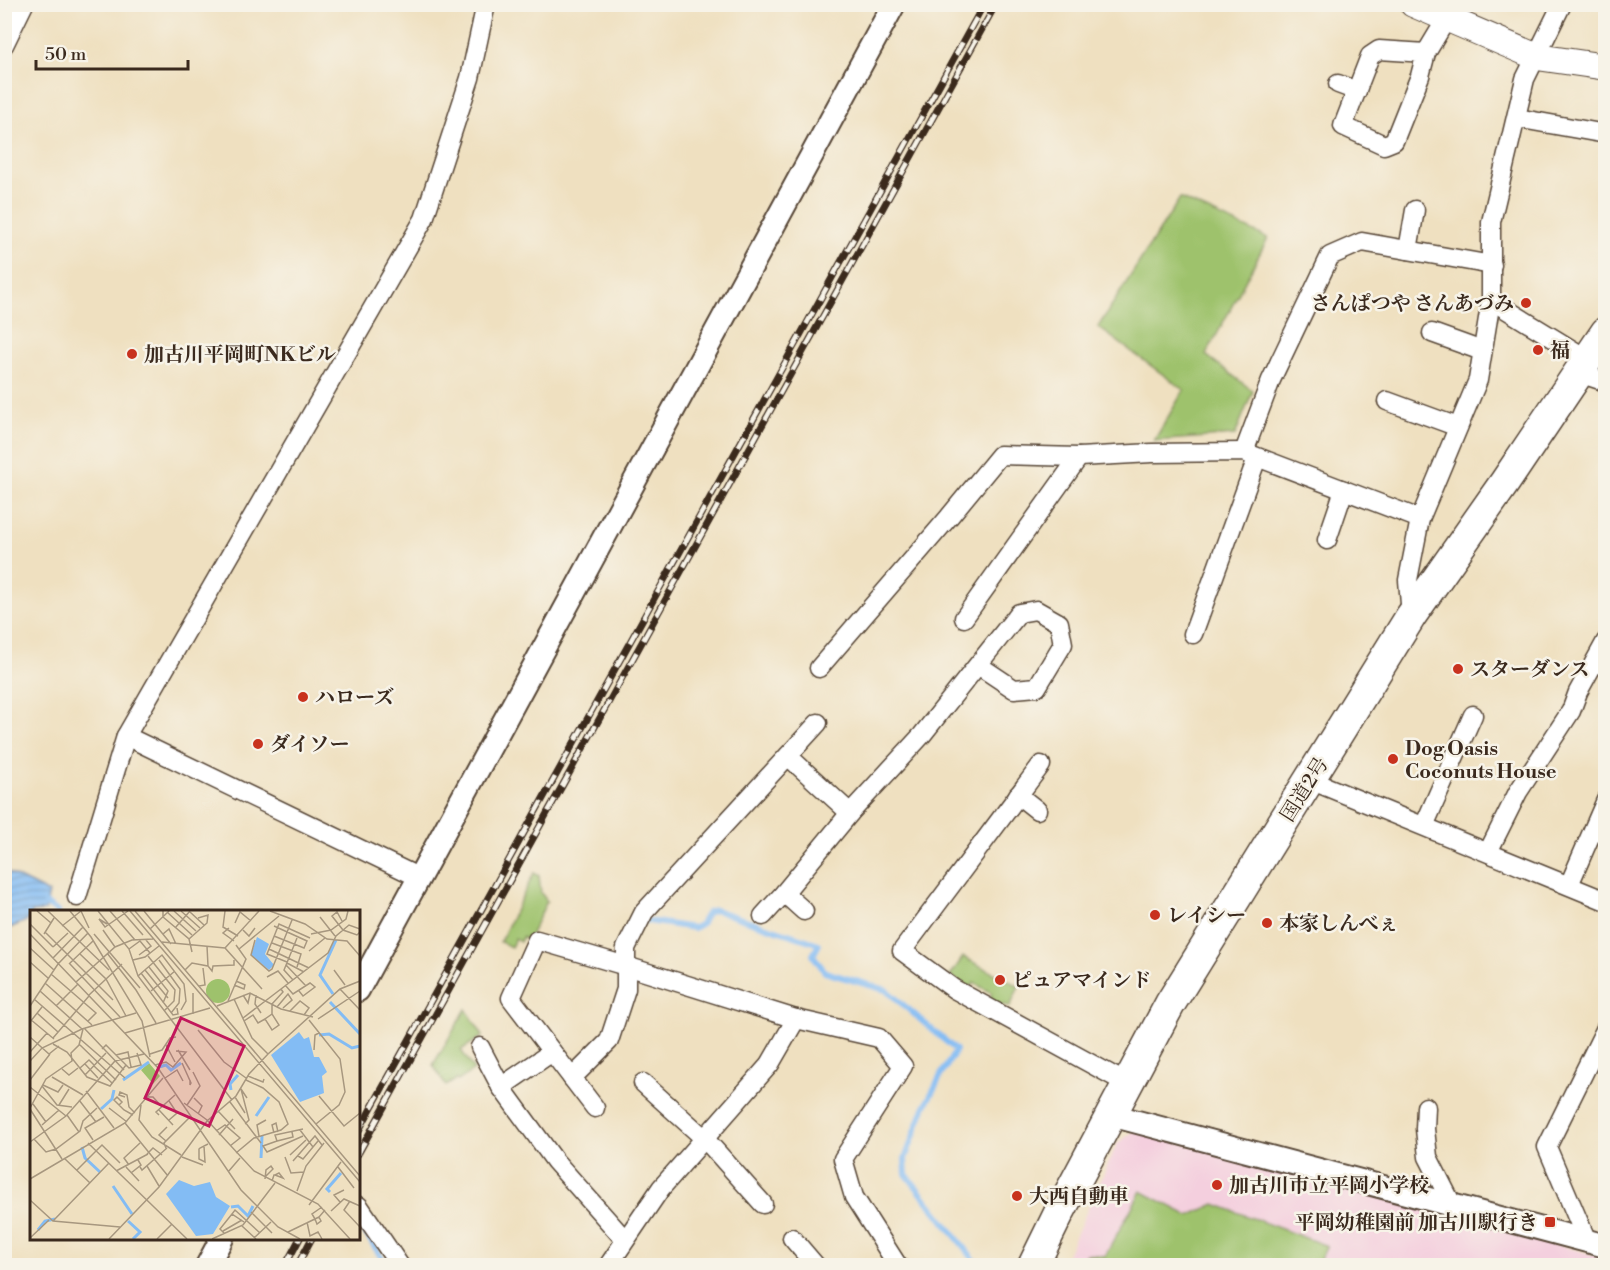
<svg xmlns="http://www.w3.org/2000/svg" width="1610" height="1270" viewBox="0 0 1610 1270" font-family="'Libre Bodoni','Noto Serif JP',serif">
<defs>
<pattern id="water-rules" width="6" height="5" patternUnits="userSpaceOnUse" patternTransform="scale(1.5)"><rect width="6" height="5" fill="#83bcf4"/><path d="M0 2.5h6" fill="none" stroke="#6c99c5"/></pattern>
</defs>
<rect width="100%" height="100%" fill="#f7f3e8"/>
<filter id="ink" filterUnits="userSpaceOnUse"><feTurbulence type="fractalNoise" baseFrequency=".0167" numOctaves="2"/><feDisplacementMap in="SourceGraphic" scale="12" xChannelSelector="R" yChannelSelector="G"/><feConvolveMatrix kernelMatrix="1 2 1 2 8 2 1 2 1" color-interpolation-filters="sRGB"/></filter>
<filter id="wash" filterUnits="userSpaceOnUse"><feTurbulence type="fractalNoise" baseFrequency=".008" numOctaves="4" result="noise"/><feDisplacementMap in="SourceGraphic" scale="24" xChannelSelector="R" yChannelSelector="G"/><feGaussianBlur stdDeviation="1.35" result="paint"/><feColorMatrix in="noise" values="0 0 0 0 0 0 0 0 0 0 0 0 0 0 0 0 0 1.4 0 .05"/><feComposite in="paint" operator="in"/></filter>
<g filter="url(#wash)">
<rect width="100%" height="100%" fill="#efe0c0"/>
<path fill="#f4cfde" d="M1135 1130 1606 1258 1605 1266H1062L1117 1144Z"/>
<g fill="#9ec26c" stroke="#6c7645" stroke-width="1.5">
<path d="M1180 198 1268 238 1206 355 1253 391 1235 435 1154 441 1184 390 1098 327Z"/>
<path d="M534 873 539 876 541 893 547 901 528 940 522 937 520 942 515 939 511 947 500 942Z"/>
<path d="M963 957 1019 986 1010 1007 1003 1004 1002 1007 989 1000 992 993 974 983 970 988 950 976Z"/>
<path d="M466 1009 483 1036 461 1050 474 1070 458 1081 457 1079 446 1086 433 1065Z"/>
<path d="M1141 1191 1189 1216 1215 1204 1327 1246 1317 1265H1081L1087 1254 1105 1256Z"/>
</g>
<path fill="url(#water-rules)" stroke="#5f7389" stroke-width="1.5" d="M5 871 49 893 45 911 32 912 31 919 5 930Z"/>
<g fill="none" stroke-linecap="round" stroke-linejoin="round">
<g stroke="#83bcf4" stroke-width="6">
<path d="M46 904 58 912"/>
<path d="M648 921 694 928 701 924 708 912 715 910 819 944 813 955 825 972 886 990 956 1050 941 1075 924 1108 905 1159 906 1174 979 1266"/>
<path d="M360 1224 387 1266"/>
</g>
</g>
</g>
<g filter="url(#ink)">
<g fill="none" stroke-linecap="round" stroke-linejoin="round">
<g stroke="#564536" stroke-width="21">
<g id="minor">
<path d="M4 45 24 4"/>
<path d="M1426 53 1379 50 1370 56 1343 126 1384 145 1394 141 1420 76 1426 53 1447 18"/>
<path d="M1338 84 1357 91"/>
<path d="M1517 118 1606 134"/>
<path d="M1408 250 1415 210"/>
<path d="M1491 300 1587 359"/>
<path d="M1432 333 1482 351"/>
<path d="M1579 373 1606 382"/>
<path d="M1387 401 1458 427"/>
<path d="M1244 452 1271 380 1330 256 1362 242 1492 265"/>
<path d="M1327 540 1344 490"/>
<path d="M1411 616 1408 580 1420 519 1478 380 1491 300V222L1525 79 1562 4"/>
<path d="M964 618 1079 457"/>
<path d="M1193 634 1257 458"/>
<path d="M819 668 949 517 1000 455 1079 457 1152 453 1244 452 1420 519"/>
<path d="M126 736 420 878"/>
<path d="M788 756 850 813"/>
<path d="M1041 765 902 951 954 989 1128 1084"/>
<path d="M1310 780 1606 901"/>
<path d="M1018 795 1037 810"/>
<path d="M1424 826 1473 715"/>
<path d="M1488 852 1518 792 1571 711 1578 692 1606 641"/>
<path d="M1569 885 1606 800"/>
<path d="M784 893 804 911"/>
<path d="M77 897 126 736 424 219 470 78 486 4"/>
<path d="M763 916 784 893 850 813 922 735 1019 613 1036 610 1059 623 1063 644 1037 687 1014 689 978 665"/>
<path d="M480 1047 501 1087 555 1161 625 1240"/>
<path d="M572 1078 609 1041 626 989V948L644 912 818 723"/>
<path d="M643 1083 705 1139 763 1204"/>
<path d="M501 1087 552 1052"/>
<path d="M1426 1107 1425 1129 1428 1157 1453 1206"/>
<path d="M595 1108 511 998 537 940 626 966 796 1019 879 1038 903 1066 843 1159 854 1197 898 1266"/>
<path d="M359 1206 400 1266"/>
<path d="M792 1238 816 1266"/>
<path d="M1587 1241 1547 1147 1606 1028"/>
<path d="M608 1266 661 1188 770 1064 796 1019"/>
</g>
</g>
<g stroke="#564536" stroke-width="26">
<g id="tertiary">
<path d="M358 990 894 4"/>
<path d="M1111 1115 1606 1246"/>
<path d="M207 1266 222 1238"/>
</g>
</g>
<g stroke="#564536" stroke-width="28">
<path id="secondary" d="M1413 4 1537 57 1606 67"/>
</g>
<g stroke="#564536" stroke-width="33">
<path id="trunk" d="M1033 1266 1060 1211 1170 1004 1411 616 1505 482 1606 332"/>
</g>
<use href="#minor" stroke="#fff" stroke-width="18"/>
<use href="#tertiary" stroke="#fff" stroke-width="22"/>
<use href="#secondary" stroke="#fff" stroke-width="26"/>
<use href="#trunk" stroke="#fff" stroke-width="30"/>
<g stroke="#3b2a1e" stroke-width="7">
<g id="rail">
<path d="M358 1132 984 4"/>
<path d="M358 1154 996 4"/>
<path d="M285 1266 300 1238"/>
<path d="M297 1266 312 1238"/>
</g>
</g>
<use href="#rail" stroke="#f7f3e8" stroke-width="4.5" stroke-dasharray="14" stroke-linecap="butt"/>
</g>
</g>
<g fill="#c8321e" stroke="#f7f3e8" stroke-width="2">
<circle cx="1526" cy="303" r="6"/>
<circle cx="1538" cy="350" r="6"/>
<circle cx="132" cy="354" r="6"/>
<circle cx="1458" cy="669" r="6"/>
<circle cx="303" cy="697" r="6"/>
<circle cx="258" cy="744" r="6"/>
<circle cx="1393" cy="759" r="6"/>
<circle cx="1155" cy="915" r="6"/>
<circle cx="1267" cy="923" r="6"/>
<circle cx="1000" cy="980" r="6"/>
<circle cx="1217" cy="1185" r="6"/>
<circle cx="1017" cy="1196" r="6"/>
<rect x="1544" y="1216" width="12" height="12" rx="3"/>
</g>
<g text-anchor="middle" stroke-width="5" stroke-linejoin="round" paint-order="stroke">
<g font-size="20" font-weight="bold" fill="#3b2a1e" stroke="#f7f3e8" text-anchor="start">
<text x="1514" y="310" text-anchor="end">さんぱつや さんあづみ</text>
<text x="1550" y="357">福</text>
<text x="144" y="361">加古川平岡町NKビル</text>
<text x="1470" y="676">スターダンス</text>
<text x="315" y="704">ハローズ</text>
<text x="270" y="751">ダイソー</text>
<text x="1405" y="755">Dog Oasis<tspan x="1405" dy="23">Coconuts House</tspan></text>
<text x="1167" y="922">レイシー</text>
<text x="1279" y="930">本家しんべぇ</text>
<text x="1012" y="987">ピュアマインド</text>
<text x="1229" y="1192">加古川市立平岡小学校</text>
<text x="1029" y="1203">大西自動車</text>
<text x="1538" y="1229" text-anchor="end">平岡幼稚園前 加古川駅行き</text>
</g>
<g font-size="20" fill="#3b2a1e" stroke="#f7f3e8">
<text transform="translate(1304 789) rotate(-58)" y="7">国道2号</text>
</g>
</g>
<g transform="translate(30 910)">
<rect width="330" height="330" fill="#efe0c0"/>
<path d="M176 81a12 12 0 1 1 24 0a12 12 0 1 1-24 0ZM119 153 130 166 123 174 111 160Z" fill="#9ec26c"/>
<path d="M227 27 239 34 235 44 244 55 239 60 221 45ZM269 122 274 129 279 127 284 147H289L297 162 292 166 294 183 270 192 241 145ZM149 270 164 276 180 272 186 287 200 296 183 324 166 326 136 284Z" fill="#83bcf4"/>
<path fill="none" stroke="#83bcf4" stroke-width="3" d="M303 84 290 65 306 30M300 92 330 124M289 125 299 124 322 138 330 136M129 157 136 155 141 160 151 153M93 170 119 152M201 180 200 174 208 165M71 199 82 189 84 180M226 206 239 187M52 237 55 248 70 262M231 248 232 226M83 276 102 304M300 282 297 279 311 263M201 297 208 296 218 306 223 296M98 311 110 322 103 329M8 320 15 311 25 309"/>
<path fill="none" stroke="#a7977f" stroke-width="1.5" d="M7 1 21 13M18 1 79 60M40 1 61 27 112 111 120 147M51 1 59 18M68 1 99 39 108 66 202 190M80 1 105 30M92 1 113 25M100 1 330 272M105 1 330 266M114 1 141 34M133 1V7L159 29 162 42M144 1 166 21M151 1 170 18M195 1 193 17 208 26M240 1 275 14 297 29 317 31 330 46M137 2 162 25M160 2 174 15M290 7 305 26M312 11 307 2 302 6 313 20 327 25 330 22M205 13 210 2 221 11M0 14 23 37M77 14 69 9 75 17 98 1M32 16 51 1M244 16 277 31 274 38 244 26M145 18 160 1M199 18 193 23 204 31M120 19 139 1M73 20 85 37M213 20 219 26 225 18M15 22 83 90M0 24 128 158 211 280 248 317 270 329M14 24 24 8M64 24 110 78M133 24 139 19 146 34M281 24 301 20 316 9 318 1M159 29 177 13 178 5 168 8M225 30 221 45 239 61 242 59 262 10M132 32 195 38 232 79M242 33 271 44 267 57M23 37 38 23M0 38 24 60M195 38 229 1M99 39 110 31 120 43M209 39 249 6M239 39 279 58M279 41 295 28M77 43 106 80 126 113M50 44 76 69 96 106M109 45 121 36 116 30M118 46 145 80 144 91 134 101M23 48 53 17M103 50 115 47 129 36M129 50 150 79 149 93 141 103M0 52 18 68M257 52 237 44 249 14 280 28M257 53 274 62M39 54 63 31M40 54 90 107M256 55 276 76M178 56 182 61 183 56 204 55V50M119 57 138 81 133 93M115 60 138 88M155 60 162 53 178 56 177 36M304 60 315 75M111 63 143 105 148 104 147 98M21 64 66 103 58 111M108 66 132 45 154 74 156 91 151 100M237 67 248 61 258 73M263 70 254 60 267 28M46 72 85 37 102 30 123 29M15 73 62 115M204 75 214 79 215 75 206 71M255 75 263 84 280 73 285 77 273 86 269 81M169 76 175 75 173 58M310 79 330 100M10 81 52 119M121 81 145 61M59 85 92 54M213 85 218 93 220 84M226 85 225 94 231 103M4 89 95 168M204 89 222 128 238 144M198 91 216 49 206 35M242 94 253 82 251 79M0 96 28 54 58 23M26 96 48 74M187 96 220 83 251 99 283 107M247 97 258 84 262 90 253 98M260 101 270 91 279 98 274 105M7 103 28 122M163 104V83M242 104 235 109 242 120 249 115 242 104V94M213 108 298 43 306 26 319 15 330 19M0 109 24 129M288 109 330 81M279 110 310 149 315 182 309 195 286 214M214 111 223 105 228 113 235 109M0 112 12 97M54 118 94 160M168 120 194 152 216 168M95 123 180 98M0 127 19 144 29 136M23 128 59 86M23 134 37 142 57 167 80 176 96 155M49 134 86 170M136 135 145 152M72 139 76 135 99 158 111 155 107 143M148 140 160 160M284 140 285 125 289 123M0 142 17 123M120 144 132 140 140 128 146 127M86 145 98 142 101 157M0 151 12 138 52 119 106 103M152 153 161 173 160 175V170M55 154 68 168M125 155 136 152 143 157 156 142 146 141M64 156 82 173M50 158 59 150 64 155M32 159 39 165 48 158M55 165 76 143M218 166 233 172 234 169M22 167 53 185M135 168 147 160 153 171M0 170 20 144M13 175 28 182 33 175M12 176 27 195 42 197M0 177 36 206M56 181 84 218M289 186 314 216 330 203M95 187 89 185 90 182 97 185 99 197 105 203M117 187H123L132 197M205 187 215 203M164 188 172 196 168 204M49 190 66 212M200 192 231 233M154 193 177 210 224 261 288 294 320 329M3 194 16 212M29 195 39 179M89 195 92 192 87 187 84 190 94 200 103 205M111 195 109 210 122 227 151 245M157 195 170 176 163 162M0 198 16 169 42 151 41 143 49 135 53 119M79 198 97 212M0 199 32 249M129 200 143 215M188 201 205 219M37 205 49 222M129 205 126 202 145 185M139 210 147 203 139 191M95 213 138 266M215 214 219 210 211 179 217 188M12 215 29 200M270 220 283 237M186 221 195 215 210 228 200 236M262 222 263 227 247 231 245 225 273 219M244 223 242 215 246 213 248 222M189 225 203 209M229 226 227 215 236 210M4 229 16 242 26 239 50 221 53 211 67 198M63 230 55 218 74 207M136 231 129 225 137 217M247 231 233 236 237 242 273 226M0 232 36 206 85 151 114 144M58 233 157 329M174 236 175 252 169 249V239L170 238 178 234M136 238 134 233 160 207M206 243 224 228 251 220 258 214 249 192 233 178 216 170M117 244 123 238 132 245M260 245 276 230M268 246 273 249 288 231M152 247 173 255M255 247 261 263 274 262M34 248 60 273M263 251 285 226 292 235M99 255 94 248 110 233M117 256 129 276M96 257 109 271M110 257 112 260 137 238M308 257 324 278M47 260 72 235 90 253M86 261 118 244M198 262 210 248M101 263 111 255 108 250M0 269 95 213 133 168M235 269 236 260 241 256 243 259 235 267M242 271 244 265H245L249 263 253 268 245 265M267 281 276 256 294 233M0 290 23 311 90 317M320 291 314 300 330 317M310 292 304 285 314 280M279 295 311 252M301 301 314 289 330 296M221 302 242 323M285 309 287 314 291 311 289 307 295 300M285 309 282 304 292 297M23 311 79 253M214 312 202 304 205 300 230 323M277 312 280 326 288 322 292 329M212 316 226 329M193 321 212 310M258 322 289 307M194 323 190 319 202 304M0 328 19 310M224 328 241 312M79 329 129 277 177 211 206 186 219 164 238 144 310 79 330 71M127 329 142 314M182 329 213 315 245 273"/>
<path fill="#c2185b" fill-opacity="0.15" stroke="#c2185b" stroke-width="3" d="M151 108 214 136 179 216 115 188Z"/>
<rect width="330" height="330" fill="none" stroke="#3b2a1e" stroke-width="3"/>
</g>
<rect width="1610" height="1270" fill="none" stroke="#f7f3e8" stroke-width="24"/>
<path d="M36 60v9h152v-9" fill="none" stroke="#3b2a1e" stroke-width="3"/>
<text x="45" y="60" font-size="18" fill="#3b2a1e" stroke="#f7f3e8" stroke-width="4.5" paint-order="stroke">50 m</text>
</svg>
